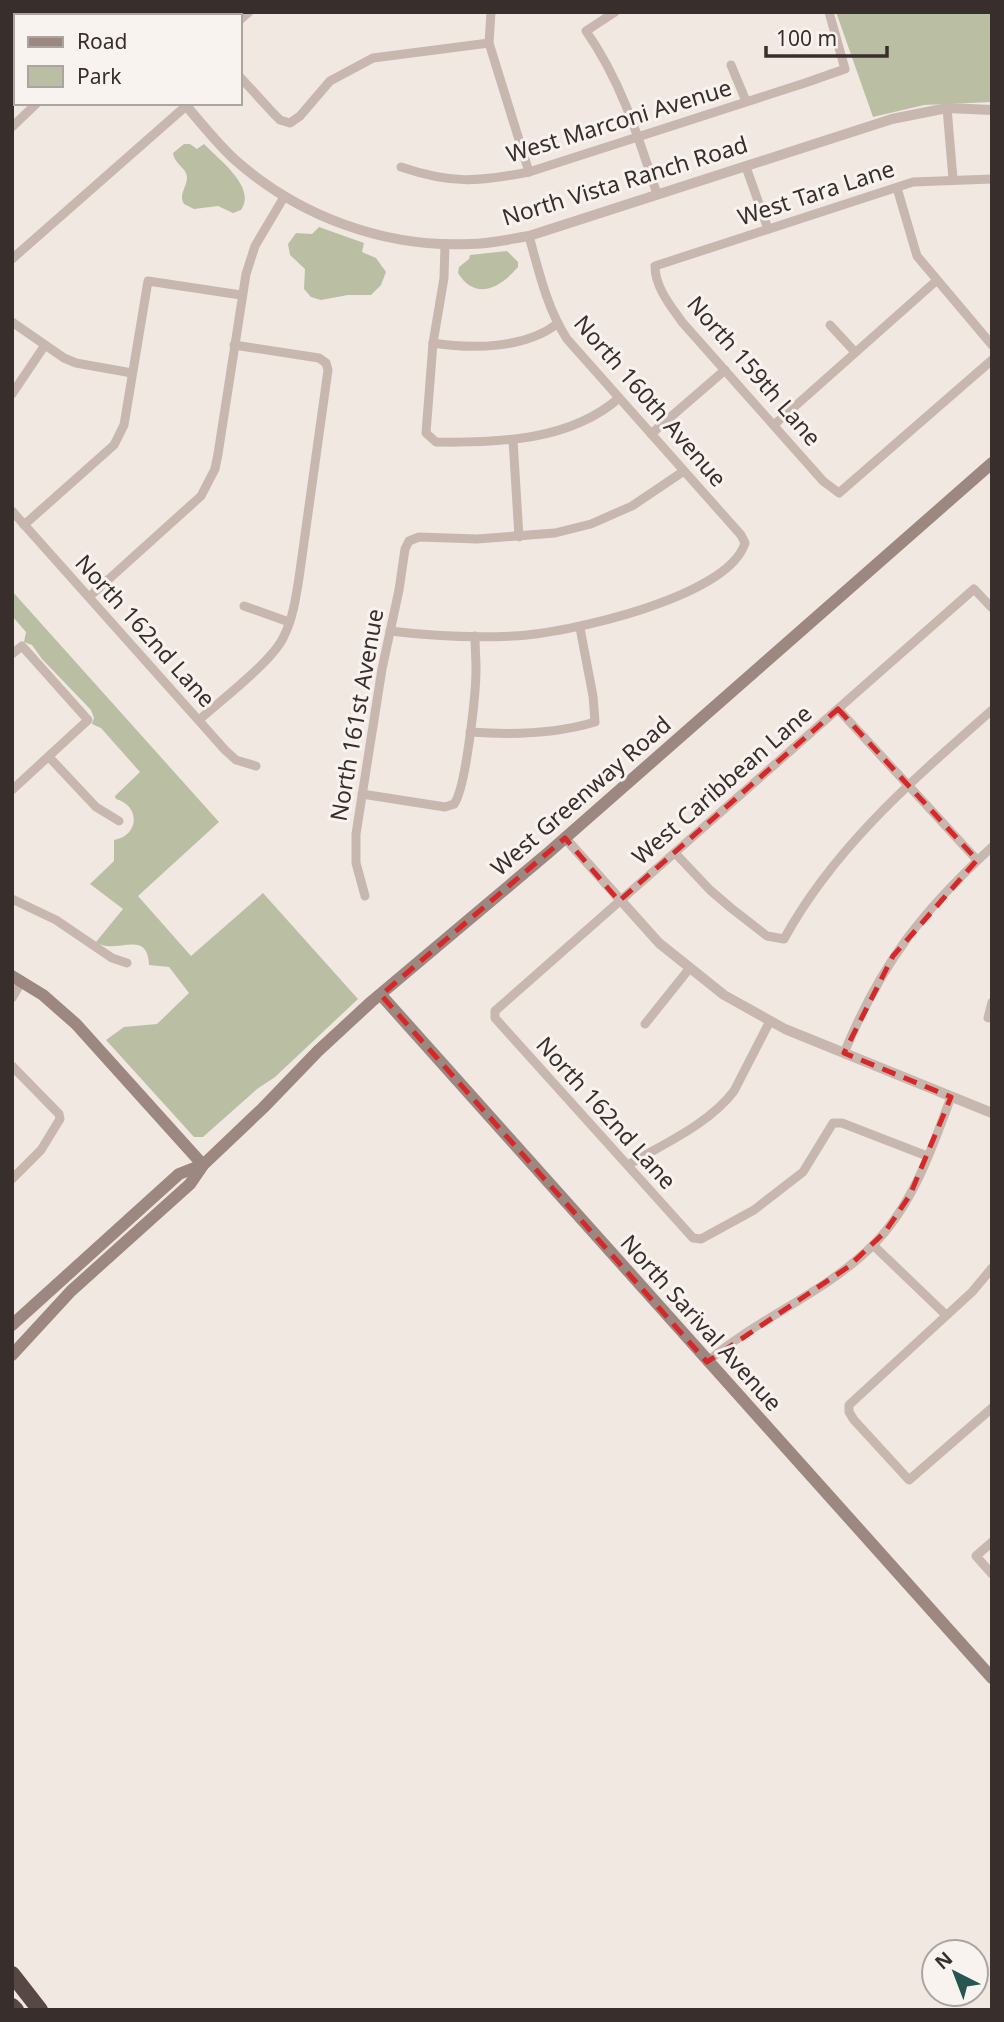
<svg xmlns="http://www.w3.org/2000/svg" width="1004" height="2022" viewBox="0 0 1004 2022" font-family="'Noto Sans',sans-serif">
<rect width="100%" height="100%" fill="#f1e8e2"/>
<g fill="#babfa4">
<path d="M836 12H992V102L924 105 873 117Z"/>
<path d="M184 144H190L197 149 204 144C219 160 257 187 241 210L233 213 218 206 194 209 184 204C178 194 187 188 187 177 186 167 174 164 173 153Z"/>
<path d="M319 227 364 243 362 252 376 258 386 272 381 285 371 295H348L321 300 311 297 304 289 305 269 290 255 288 244 296 233 312 234Z"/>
<path d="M507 251 518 262V267C501 287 476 302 458 273L459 267 469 259 470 255Z"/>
<path d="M12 591 219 822 138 896 191 956 263 893 358 999 275 1077 257 1089 203 1137H194L106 1040 124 1027 157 1024 189 993 169 967 149 965C148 927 114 956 96 942L123 909 90 884 114 861V840C139 836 141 806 116 799L115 796 140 772 101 728 92 724 94 718 91 710 42 659 32 645 24 642 26 632 12 616Z"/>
</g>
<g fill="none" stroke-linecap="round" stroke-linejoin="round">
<g stroke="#c8b7af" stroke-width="9">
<path d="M183 12 186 16"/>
<path d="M491 12 489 43 529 172"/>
<path d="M615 12 586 31C621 81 638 136 657 194"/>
<path d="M78 16 82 12"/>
<path d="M168 16 171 12"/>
<path d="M240 20 249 12"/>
<path d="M12 54 16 56"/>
<path d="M731 65 746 101"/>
<path d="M240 77 274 114 280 120 290 123 300 116 330 81 373 58 489 43"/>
<path d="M947 108 953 179"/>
<path d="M12 127 37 103"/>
<path d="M401 167C451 184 477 182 529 172L805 83 845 69 829 12"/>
<path d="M746 167 768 229"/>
<path d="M992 179 913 182 655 266C655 287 670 305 682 322L823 481 839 493 992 360"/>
<path d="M897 188 917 256 992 345"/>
<path d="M445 244 444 278 433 343 426 433 436 442C498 443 570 441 619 398"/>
<path d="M12 259 186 106"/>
<path d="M12 322 64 358 76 363 132 373"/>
<path d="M830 325 855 352"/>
<path d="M433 343C472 349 524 349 557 324"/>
<path d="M12 394 45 345"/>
<path d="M775 424 936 281"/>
<path d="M651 434 725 370"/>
<path d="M513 440 519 537"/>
<path d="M12 511 225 750 236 760 256 766"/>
<path d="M24 525 114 445 124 425 148 281 241 295"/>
<path d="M89 597 201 496 215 469 218 454 246 274 255 246 284 197"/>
<path d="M244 606 289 622"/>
<path d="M390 631C431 636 472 638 513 636 565 634 728 598 745 543L741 535 567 339C547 308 539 272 529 236"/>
<path d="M12 654 22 646 88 720 12 790"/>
<path d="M838 709 977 860"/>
<path d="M199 720C220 701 274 660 284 636 293 618 296 597 299 578L328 370 326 363 319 358 234 345"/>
<path d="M470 732C510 735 555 734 595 722L593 696 580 628"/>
<path d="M49 757 96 807 119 821"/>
<path d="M362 794 445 807 454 804"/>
<path d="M454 804C466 789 476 692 476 669 476 658 475 647 475 636"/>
<path d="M675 853 710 890 731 908 767 936 784 939C835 846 914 779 992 710"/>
<path d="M365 896 356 863V834L382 669 399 590 405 549 409 541 419 537 477 539 555 533 591 524 632 506 684 471"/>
<path d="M12 899 56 920 112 958 127 963"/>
<path d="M12 998 22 981"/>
<path d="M988 1018 992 1002"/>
<path d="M645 1024 689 969"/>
<path d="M844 1053C881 964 921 912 992 847"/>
<path d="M12 1066 59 1114 60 1119 41 1150 12 1179"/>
<path d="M927 1156 842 1123H833L803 1172 754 1210 701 1239 693 1238 495 1018V1011L974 589 992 608"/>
<path d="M628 1165C663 1144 708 1125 734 1091L770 1021"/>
<path d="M873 1245 946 1315"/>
<path d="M992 1268 972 1292 849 1405V1412L854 1420 909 1480 992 1408"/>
<path d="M707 1362C759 1317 826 1293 874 1244 913 1205 932 1148 951 1097"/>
<path d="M992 1542 976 1556 992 1574"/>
</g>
<g stroke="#c8b7af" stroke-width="10">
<path d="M104 12 107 16"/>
<path d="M184 103C200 122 216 142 234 159 298 216 384 248 470 244 490 244 510 239 529 236L892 119 947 108 992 110"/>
<path d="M565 838 659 943 724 995 785 1029 992 1113"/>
</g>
<g stroke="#9c8781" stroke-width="12">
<path d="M12 976 43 995 76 1024 203 1165"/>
<path d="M381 995 992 1678"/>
<path d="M12 1325 179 1174 202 1165"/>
<path d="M12 1355 71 1291 190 1184 203 1165 263 1108 318 1051 371 1002 548 853 992 463"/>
</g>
<g stroke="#584845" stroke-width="16">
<path d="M12 1974 40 2010"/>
<path d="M12 2006 16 2010"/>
</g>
</g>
<path fill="none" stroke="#d62828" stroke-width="5" stroke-dasharray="14 9" stroke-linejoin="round" d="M838 709 977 860 893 956 844 1053 951 1097 910 1195 885 1232 848 1267 707 1362 381 995 565 838 619 901Z"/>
<g text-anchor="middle" stroke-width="6" stroke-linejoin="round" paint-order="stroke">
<g font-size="23" fill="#382e2c" stroke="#f9f3ef">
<text transform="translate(619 121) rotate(-17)" y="8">West Marconi Avenue</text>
<text transform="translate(625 181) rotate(-17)" y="8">North Vista Ranch Road</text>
<text transform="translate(816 193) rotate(-18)" y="8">West Tara Lane</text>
<text transform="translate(754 371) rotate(49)" y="8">North 159th Lane</text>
<text transform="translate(650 401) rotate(49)" y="8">North 160th Avenue</text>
<text transform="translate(145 631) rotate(48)" y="8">North 162nd Lane</text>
<text transform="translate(357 715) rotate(-80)" y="8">North 161st Avenue</text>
<text transform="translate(722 785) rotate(-41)" y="8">West Caribbean Lane</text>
<text transform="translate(581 796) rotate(-41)" y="8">West Greenway Road</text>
<text transform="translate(606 1113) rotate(48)" y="8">North 162nd Lane</text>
<text transform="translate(701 1323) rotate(48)" y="8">North Sarival Avenue</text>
</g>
</g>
<rect width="1004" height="2022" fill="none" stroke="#382e2c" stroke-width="28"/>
<rect x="14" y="14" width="228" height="91" fill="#f9f3ef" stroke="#aca4a1" stroke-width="2"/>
<rect x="28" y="37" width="35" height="10" fill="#9c8781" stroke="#aca4a1" stroke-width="2"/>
<text x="77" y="49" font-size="21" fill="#382e2c">Road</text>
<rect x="28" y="66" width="35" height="21" fill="#babfa4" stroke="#aca4a1" stroke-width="2"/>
<text x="77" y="84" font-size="21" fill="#382e2c">Park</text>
<g transform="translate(955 1973) rotate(318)"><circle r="33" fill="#f9f3ef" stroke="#aca4a1" stroke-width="2"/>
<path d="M0-5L12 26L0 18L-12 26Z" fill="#265552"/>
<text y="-10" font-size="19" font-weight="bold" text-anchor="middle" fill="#382e2c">N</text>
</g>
<path d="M766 46v10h121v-10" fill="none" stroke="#382e2c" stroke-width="3.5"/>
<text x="776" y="46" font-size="21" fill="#382e2c" stroke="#f9f3ef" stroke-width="5" paint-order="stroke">100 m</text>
</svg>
